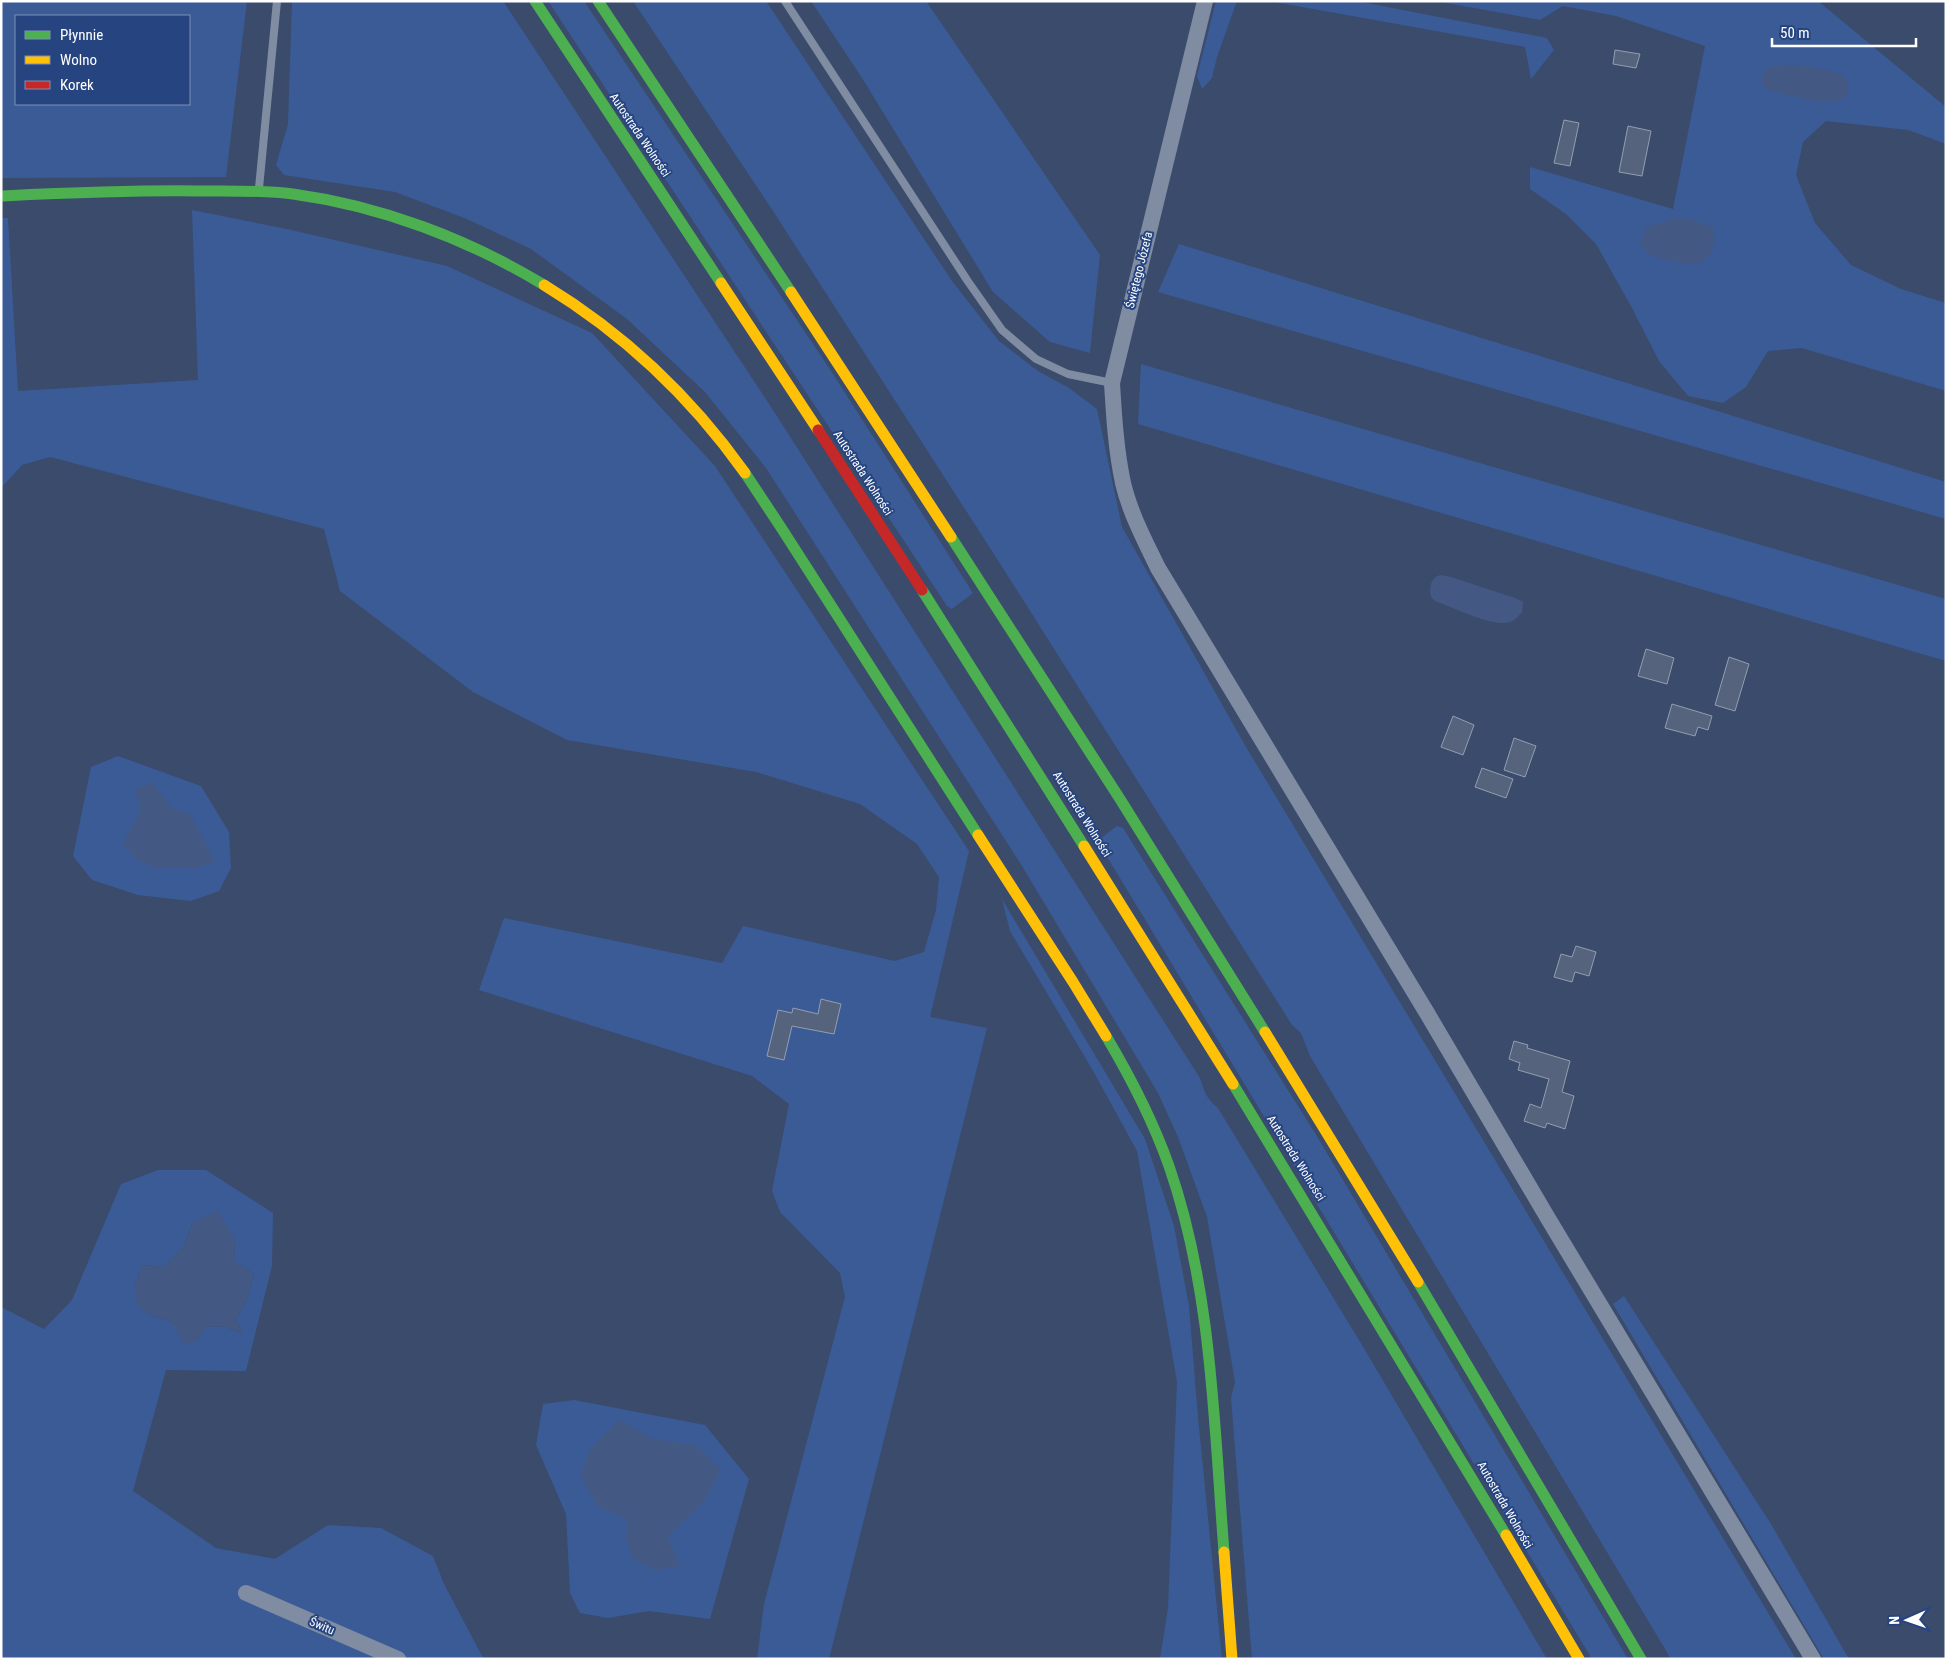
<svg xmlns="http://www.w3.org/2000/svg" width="1947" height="1660" viewBox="0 0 1947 1660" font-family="'Roboto Condensed',sans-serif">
<rect width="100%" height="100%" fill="#3a4b6c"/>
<g fill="#3b5b96" fill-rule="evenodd">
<path d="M1 1H247L226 177 1 178ZM16 16H189V104H16Z"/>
<path d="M292 1H503L773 410 1200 1078C1204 1092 1207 1099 1218 1108L1365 1350 1547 1659H1252L1231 1398 1235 1382 1207 1217 1178 1137 1158 1093 1022 866 766 468 705 392 627 319 531 249 467 219 395 192 284 175 276 165 288 124Z"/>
<path d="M548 1H584L833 374 973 593 952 609 947 606Z"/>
<path d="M633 1H766L952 281 999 341 1038 371 1069 388 1097 409 1122 527 1246 747 1796 1659H1671L1310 1056 1301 1033 1292 1025 999 562 773 211Z"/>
<path d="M811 1H926L1100 255 1090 353 1050 342 993 292 862 78Z"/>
<path d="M1216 1H1237L1217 57 1212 78 1202 89 1197 76Z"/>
<path d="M1269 1H1357L1547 38 1554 50 1531 79 1525 47Z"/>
<path d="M1436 1H1818L1946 107V144L1908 130 1826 121 1803 142 1796 175 1815 223 1851 265 1901 289 1946 303V391L1802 348 1768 351 1746 387 1723 403 1688 396 1659 361 1632 308 1596 244 1566 214 1530 189V167L1673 209 1705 46 1616 16 1563 6 1540 20Z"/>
<path d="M192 210 287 229 447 266 592 333 715 466 969 851 930 1017 987 1028 829 1659H757L764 1604 845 1297 840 1273 780 1212 772 1191 789 1104 752 1076 479 990 504 918 722 963 743 926 895 961 924 952 936 910 939 877 917 844 860 804 756 772 567 740 473 692 340 591 324 529 50 457 22 465 1 488V218H8L18 391 198 380Z"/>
<path d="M1179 244 1946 482V519L1158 292Z"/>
<path d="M1141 364 1946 599V661L1138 424Z"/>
<path d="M118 756 201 786 229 832 231 868 219 891 191 901 138 895 92 880 73 856 91 767Z"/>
<path d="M1117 826 1123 828 1315 1133 1628 1659H1592L1103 850 1100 839Z"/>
<path d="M1002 899 1145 1139 1174 1226 1189 1306 1198 1417 1222 1659H1160L1168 1608 1177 1382 1137 1151 1092 1069 1010 931Z"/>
<path d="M158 1170H206L273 1213 272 1266 246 1371 166 1370 133 1491 216 1548 275 1559 328 1525 381 1528 433 1556 444 1584 481 1654 485 1659H1V1307L44 1329 72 1300 121 1184ZM192 1223 235 1239 234 1261 254 1274 247 1298 236 1320 243 1334 226 1327 206 1326 196 1342 171 1321 149 1315 135 1287 142 1265 164 1267 184 1246Z"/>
<path d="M1624 1296 1771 1524 1849 1659H1824L1613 1304Z"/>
<path d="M574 1400 705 1425 749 1479 710 1619 649 1611 608 1618 580 1613 570 1593 566 1514 536 1445 543 1404Z"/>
</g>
<g fill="#435983">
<path d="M1792 65 1812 67 1842 74 1849 84C1848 89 1847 95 1844 98 1834 108 1785 94 1771 91L1766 88 1761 80 1766 69 1776 66Z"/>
<path d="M1674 218 1689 219 1713 227C1715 233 1714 239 1713 246 1711 252 1708 259 1702 262 1693 267 1652 258 1645 251 1642 248 1641 245 1641 240L1647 227Z"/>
<path d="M1440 575 1451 577 1515 598 1523 602 1522 612C1519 616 1515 620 1510 622 1494 628 1452 607 1435 601L1431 597C1429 588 1430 578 1440 575Z"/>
<path d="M152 782 172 808 190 814 215 861 197 868H154L136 859 123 843 141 811 135 790Z"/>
<path d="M217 1211 235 1239 234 1261 254 1274 247 1298 236 1320 243 1334 226 1327 207 1326 196 1342 183 1343 171 1321 149 1315 135 1302V1287L142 1265 164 1267 184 1246 192 1223Z"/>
<path d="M619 1420 653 1439 695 1445 721 1469 705 1501 668 1536 680 1566 654 1570 633 1558 626 1538 627 1519 598 1507 581 1475 591 1448Z"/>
</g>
<g fill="#56637d" stroke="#939eb1">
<path d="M1615 50 1640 54 1636 68 1613 64Z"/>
<path d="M1564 120 1579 123 1570 166 1554 163Z"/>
<path d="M1628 126 1651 131 1642 176 1619 172Z"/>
<path d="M1646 649 1674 658 1667 684 1638 676Z"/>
<path d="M1729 657 1749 664 1735 711 1715 705Z"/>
<path d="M1672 704 1712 716 1708 730 1698 727 1695 736 1665 728Z"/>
<path d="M1453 716 1474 725 1463 755 1441 747Z"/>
<path d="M1514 738 1536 746 1525 777 1504 770Z"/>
<path d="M1482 768 1513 779 1506 798 1475 787Z"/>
<path d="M1576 946 1596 952 1589 976 1575 972 1572 982 1554 977 1561 954 1572 957Z"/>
<path d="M821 999 841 1004 834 1034 792 1026 784 1060 767 1056 778 1010 792 1013 793 1008 818 1014Z"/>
<path d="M1514 1041 1528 1045 1527 1048 1570 1061 1562 1092 1574 1096 1565 1129 1547 1123 1545 1128 1524 1121 1530 1104 1541 1108 1549 1079 1518 1070 1520 1063 1509 1059Z"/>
</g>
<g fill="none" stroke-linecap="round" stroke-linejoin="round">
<g stroke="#808ca2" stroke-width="8">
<path d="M785 1 967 280 1002 330 1036 359 1068 374 1112 383"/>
<path d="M259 188 277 1"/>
</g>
<g stroke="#808ca2" stroke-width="16">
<path d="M1205 1 1112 383C1114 416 1116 450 1123 483 1130 513 1145 541 1158 568L1427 1013 1549 1220 1813 1659"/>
<path d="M246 1593 398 1659"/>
</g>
<g stroke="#4caf50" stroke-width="11">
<path d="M535 1 721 283"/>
<path d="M598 1 791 292"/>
<path d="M1 196C67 193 132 190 198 191 230 191 261 190 293 194 381 206 468 239 544 285"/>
<path d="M745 473 782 529 978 835"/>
<path d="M951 537 1120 799 1265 1032"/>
<path d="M922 590 1084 846"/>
<path d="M1106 1036C1131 1078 1153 1121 1169 1166 1212 1290 1214 1423 1224 1552"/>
<path d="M1233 1084 1506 1535"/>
<path d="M1418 1282 1641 1659"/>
</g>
<g stroke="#ffc107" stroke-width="11">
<path d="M721 283 818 430"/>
<path d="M544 285C623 333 691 397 745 473"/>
<path d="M791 292 951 537"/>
<path d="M978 835 1073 982 1106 1036"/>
<path d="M1084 846 1233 1084"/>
<path d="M1265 1032 1418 1282"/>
<path d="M1506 1535 1579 1659"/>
<path d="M1224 1552 1232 1659"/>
</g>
<path stroke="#c62828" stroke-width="11" d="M818 430 922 590"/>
</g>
<g text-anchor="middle" stroke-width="4" stroke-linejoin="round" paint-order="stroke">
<g font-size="12" fill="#fff" stroke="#264580">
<text transform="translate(640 135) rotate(56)" y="4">Autostrada Wolności</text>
<text transform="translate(1139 270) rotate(-76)" y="4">Świętego Józefa</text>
<text transform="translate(863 473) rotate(57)" y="4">Autostrada Wolności</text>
<text transform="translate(1082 814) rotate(58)" y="4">Autostrada Wolności</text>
<text transform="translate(1296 1158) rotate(58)" y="4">Autostrada Wolności</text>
<text transform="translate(1505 1505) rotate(60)" y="4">Autostrada Wolności</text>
<text transform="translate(322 1626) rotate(23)" y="4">Świtu</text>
</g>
</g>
<rect width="1947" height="1660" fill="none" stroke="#ffffff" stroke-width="5"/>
<rect x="15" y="15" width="175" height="90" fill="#264580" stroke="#7d8fb3"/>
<rect x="25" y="31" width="25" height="8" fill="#4caf50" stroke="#7d8fb3"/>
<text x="60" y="40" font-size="15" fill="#ffffff">Płynnie</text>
<rect x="25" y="56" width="25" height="8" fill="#ffc107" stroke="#7d8fb3"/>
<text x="60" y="65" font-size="15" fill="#ffffff">Wolno</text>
<rect x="25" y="81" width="25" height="8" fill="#c62828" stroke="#7d8fb3"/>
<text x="60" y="90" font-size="15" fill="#ffffff">Korek</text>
<g transform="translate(1907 1620) rotate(268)" stroke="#264580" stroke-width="4" paint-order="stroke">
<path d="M0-4L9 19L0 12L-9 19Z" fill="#ffffff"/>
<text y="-8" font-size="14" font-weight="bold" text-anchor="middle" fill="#ffffff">N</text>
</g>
<path d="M1772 38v8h144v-8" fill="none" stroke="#ffffff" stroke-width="2.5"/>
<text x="1780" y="38" font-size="15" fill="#ffffff" stroke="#264580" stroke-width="4" paint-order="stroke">50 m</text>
</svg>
